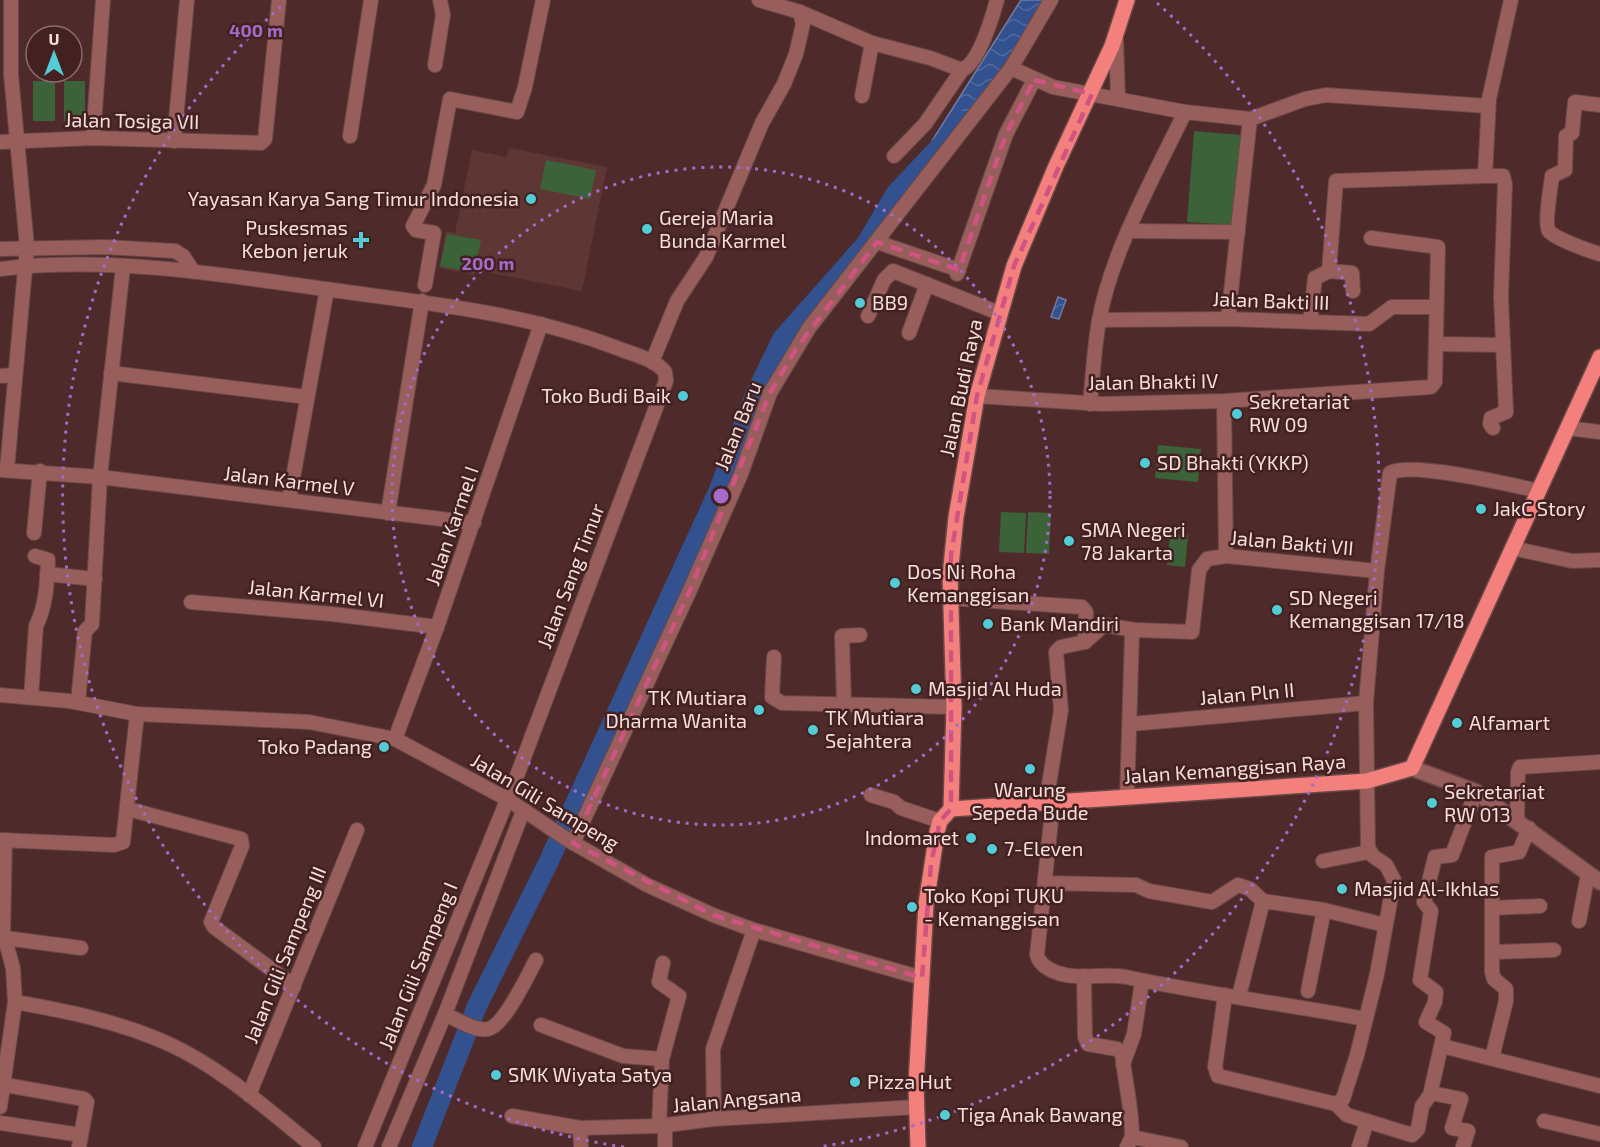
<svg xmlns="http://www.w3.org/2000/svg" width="1600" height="1147" viewBox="0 0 1600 1147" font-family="'Exo 2',sans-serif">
<defs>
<pattern id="water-waves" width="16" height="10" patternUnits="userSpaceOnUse" patternTransform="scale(1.5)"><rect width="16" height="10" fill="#33518f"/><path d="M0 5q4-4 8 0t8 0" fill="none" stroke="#516a9e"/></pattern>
</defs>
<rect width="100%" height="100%" fill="#4e2b2a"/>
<path fill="#5e3634" d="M509 148 607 167 582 291 476 270 474 275 439 268 446 231 455 233 472 150 506 157Z"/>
<g fill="#3c623a">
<rect x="33" y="81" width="22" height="40"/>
<rect x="64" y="81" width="21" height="40"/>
<path d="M1194 131 1241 135 1234 225 1187 222Z"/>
<path d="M546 160 596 170 590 199 540 189Z"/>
<path d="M447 234 481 240 474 273 440 266Z"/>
<path d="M1158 445 1201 449 1198 482 1155 478Z"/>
<path d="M1001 512 1026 513 1024 553 999 552Z"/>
<path d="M1028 512 1051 513 1049 554 1026 553Z"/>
<path d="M1170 534 1188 535 1185 567 1167 565Z"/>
</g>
<g fill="url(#water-waves)" stroke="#6d7ba6" stroke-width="1.5">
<path d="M1021 0H1048L1029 41 951 143 932 141Z"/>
<path d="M1058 297 1066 300 1059 319 1051 317Z"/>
</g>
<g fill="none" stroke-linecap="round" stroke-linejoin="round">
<path stroke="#33518f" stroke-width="20" d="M422 1147 477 1006 548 863 718 492 755 395 782 339 866 244 896 193 945 141 958 120"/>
<g stroke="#694846" stroke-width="16">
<g id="minor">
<path d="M759 0 800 12 872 43 930 58 962 70"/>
<path d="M1116 38 1118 99"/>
<path d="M435 65 443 15 440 0"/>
<path d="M1011 68 1053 87 1185 112 1250 119 1305 99 1326 95 1488 106"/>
<path d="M862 96 872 43"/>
<path d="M1600 105 1575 102 1572 133 1566 136 1565 170 1552 176C1551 186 1544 224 1549 231 1555 239 1590 251 1600 254"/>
<path d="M350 136 371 0"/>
<path d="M93 138 103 0"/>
<path d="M174 141 187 0"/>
<path d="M0 142 93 138 261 143 265 139 279 0"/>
<path d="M894 156 925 124 962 70C979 63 992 18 997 0"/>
<path d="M1129 231 1238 232"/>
<path d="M877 242 959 270"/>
<path d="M0 249 105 247 175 251 183 256 193 271"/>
<path d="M0 269C107 256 219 274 325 289 424 303 523 312 617 348 632 354 655 359 665 372L666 381 515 781 365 1147"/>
<path d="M957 274 1006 134 1034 80"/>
<path d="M425 285 434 233 416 230 413 226 434 185 450 99 517 112 525 87 543 0"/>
<path d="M1353 291 1352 273 1329 271 1336 181 1485 176"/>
<path d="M868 316 884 280 893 271 999 313"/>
<path d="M1228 319 1250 119"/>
<path d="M1099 320 1228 319 1369 324 1392 307H1436"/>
<path d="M1310 322 1315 278 1329 271"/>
<path d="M909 333 927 284"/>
<path d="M1437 344 1503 345"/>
<path d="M652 362 677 301 706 257 762 123 784 84 796 54 803 24 800 12"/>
<path d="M111 373 307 397"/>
<path d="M0 376 15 375"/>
<path d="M977 396 1102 404 1224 401 1431 387 1435 382 1438 247 1371 238"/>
<path d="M1224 401 1226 556"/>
<path d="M1090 404C1093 376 1094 348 1099 321 1111 252 1155 175 1185 112"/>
<path d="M1493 428 1490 424 1491 418 1506 412 1501 297 1505 184 1503 176H1485L1489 99 1511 0"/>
<path d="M1567 428 1600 432"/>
<path d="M7 469 27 247 11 75V0"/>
<path d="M0 470 100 477 474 523"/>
<path d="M289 500 327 289"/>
<path d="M388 513 422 301"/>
<path d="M34 533 40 471"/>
<path d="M1512 548 1572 561 1600 560"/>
<path d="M47 574 95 579"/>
<path d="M949 598 1082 607 1086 612 1085 642"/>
<path d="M191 602 332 614 437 627"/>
<path d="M774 657 772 697 782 703 954 707"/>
<path d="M0 695 69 701 137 714 309 722 395 739 507 799 568 840 647 885 713 915 754 930 922 978"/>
<path d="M31 697 36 626C46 606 47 584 48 560L35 556"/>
<path d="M78 702 85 631 92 624 100 477 123 267"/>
<path d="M844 703 842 636 860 635"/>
<path d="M1131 724 1366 703"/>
<path d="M395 739 437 627 541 324"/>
<path d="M871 795 894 802 901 808 940 821"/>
<path d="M1127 796 1132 634 1137 630 1192 632 1199 570 1207 559 1226 556 1377 571"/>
<path d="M1053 802 1037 955C1040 967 1055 973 1066 975 1086 979 1106 973 1126 977 1205 994 1286 1004 1365 1019"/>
<path d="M1046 803 1061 710 1056 652 1061 647 1085 642 1104 625 1135 630"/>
<path d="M128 809 241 839 242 846 211 922 214 927 294 986"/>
<path d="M1517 819 1518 772 1520 767 1600 762"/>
<path d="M0 840 114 845 123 842 137 714"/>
<path d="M573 843 690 590 741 474 770 393 809 328 1011 68 1051 0"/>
<path d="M1323 861 1369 852"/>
<path d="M1045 883 1136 885 1149 891 1212 902 1238 885 1250 889 1263 901 1324 910 1385 925"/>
<path d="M1492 908 1540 906"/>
<path d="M1579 921 1588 874"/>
<path d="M5 938 81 948"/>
<path d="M1493 952 1554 950"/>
<path d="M1084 976 1085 1037 1088 1044 1117 1049 1122 1053C1125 1082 1132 1108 1132 1137"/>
<path d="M1308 991 1324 910"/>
<path d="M1225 995 1215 1067 1218 1076 1336 1104"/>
<path d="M1239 996 1263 901"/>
<path d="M15 1002C66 1011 121 1022 169 1044 223 1069 268 1110 314 1147"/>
<path d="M445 1014C456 1019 476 1032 488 1029 504 1026 528 975 536 960"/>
<path d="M541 1025 623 1056 662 1059"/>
<path d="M1442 1046 1600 1086"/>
<path d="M1492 1058 1506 1001V989L1494 979 1492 972V857L1519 852 1529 828"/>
<path d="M1123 1064 1134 1034 1142 982"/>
<path d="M0 1084 84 1099 87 1102 79 1147"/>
<path d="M1431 1093 1461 1099 1452 1128 1468 1131 1463 1147"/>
<path d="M249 1095 357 830"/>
<path d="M1336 1104 1343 1099 1357 1055 1377 974 1394 880 1386 865 1373 856 1368 848 1366 703 1377 571 1390 473C1411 461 1512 485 1539 491"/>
<path d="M1336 1104 1347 1115 1412 1135 1418 1129 1422 1106 1430 1095 1444 1033 1426 1022 1435 1002 1436 992 1420 980 1431 911 1424 902 1435 857 1452 855 1476 792"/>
<path d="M0 1107 15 1002 13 968 3 932 5 840"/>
<path d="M512 1116 580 1128 659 1126 714 1119 916 1107"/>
<path d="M714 1119 713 1049 754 930"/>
<path d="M1544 1121 1600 1134"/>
<path d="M0 1123 81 1135"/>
<path d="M659 1126 662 1059 679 996 659 982 663 963"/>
<path d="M580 1128 581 1147"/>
<path d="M389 1147 445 1014 523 811"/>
<path d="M665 1147V1126"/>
<path d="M1127 1147 1132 1137 1181 1147"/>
<path d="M1359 1147 1367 1121"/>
</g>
</g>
<g stroke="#694846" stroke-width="18">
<path id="tertiary" d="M1412 768 1476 792 1600 882"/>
</g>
<g stroke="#694846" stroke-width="18">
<g id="primary">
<path d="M951 809 954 707 950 576 956 517 977 396 1014 266 1056 166 1112 46 1127 0"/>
<path d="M918 1147 916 1085 926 904 937 832 940 821 951 809 1367 781 1412 768 1600 357"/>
</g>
</g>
<use href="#minor" stroke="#975e5b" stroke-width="14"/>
<use href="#tertiary" stroke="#975e5b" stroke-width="15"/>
<use href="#primary" stroke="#f4807d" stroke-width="15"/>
</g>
<path fill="none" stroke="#d15382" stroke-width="4.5" stroke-dasharray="12 8" stroke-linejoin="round" d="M1034 80 1092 94 1014 266 977 396 951 555V809L940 821 931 864 922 978 713 915 573 843 690 590 770 393 796 349 877 242 959 270 1006 134Z"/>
<g fill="none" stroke="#a66ac9" stroke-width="3" stroke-dasharray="3 6">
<circle cx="721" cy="496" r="329"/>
<path d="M624 1147A658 658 0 0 1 285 3M1157 3A658 658 0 0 1 818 1147"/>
</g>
<g fill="#52ccd6" stroke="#422120" stroke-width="2">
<circle cx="531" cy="199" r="6"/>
<circle cx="647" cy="229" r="6"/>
<path d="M358 231h6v6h6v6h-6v6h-6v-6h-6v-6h6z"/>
<circle cx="860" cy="303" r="6"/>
<circle cx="683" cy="396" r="6"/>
<circle cx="1237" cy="414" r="6"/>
<circle cx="1145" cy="463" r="6"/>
<circle cx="1481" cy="509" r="6"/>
<circle cx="1069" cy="541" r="6"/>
<circle cx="895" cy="583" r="6"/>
<circle cx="1277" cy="610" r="6"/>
<circle cx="988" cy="624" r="6"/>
<circle cx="916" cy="689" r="6"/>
<circle cx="759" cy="710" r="6"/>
<circle cx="1457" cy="723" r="6"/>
<circle cx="813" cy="730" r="6"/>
<circle cx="384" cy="747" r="6"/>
<circle cx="1030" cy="769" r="6"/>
<circle cx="1432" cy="803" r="6"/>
<circle cx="971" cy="838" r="6"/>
<circle cx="992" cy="849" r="6"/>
<circle cx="1342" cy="889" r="6"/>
<circle cx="912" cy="907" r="6"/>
<circle cx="496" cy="1075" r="6"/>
<circle cx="855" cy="1082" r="6"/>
<circle cx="945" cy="1115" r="6"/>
</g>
<g text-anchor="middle" stroke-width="5" stroke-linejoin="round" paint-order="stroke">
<g font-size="20" fill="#f5dedc" stroke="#422120">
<text transform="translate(132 121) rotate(1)" y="7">Jalan Tosiga VII</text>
<text transform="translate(1271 301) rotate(2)" y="7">Jalan Bakti III</text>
<text transform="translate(1153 382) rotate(-1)" y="7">Jalan Bhakti IV</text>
<text transform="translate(961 388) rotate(-78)" y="7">Jalan Budi Raya</text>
<text transform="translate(738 426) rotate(-68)" y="7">Jalan Baru</text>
<text transform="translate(289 481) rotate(7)" y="7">Jalan Karmel V</text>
<text transform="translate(452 526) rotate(-71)" y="7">Jalan Karmel I</text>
<text transform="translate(1292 543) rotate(5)" y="7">Jalan Bakti VII</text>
<text transform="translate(571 576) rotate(-69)" y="7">Jalan Sang Timur</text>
<text transform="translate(316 594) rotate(6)" y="7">Jalan Karmel VI</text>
<text transform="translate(1247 694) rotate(-5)" y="7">Jalan Pln II</text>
<text transform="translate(1235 769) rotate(-4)" y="7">Jalan Kemanggisan Raya</text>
<text transform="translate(545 802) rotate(31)" y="7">Jalan Gili Sampeng</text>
<text transform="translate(285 955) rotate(-68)" y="7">Jalan Gili Sampeng III</text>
<text transform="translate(418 966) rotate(-68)" y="7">Jalan Gili Sampeng I</text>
<text transform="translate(737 1100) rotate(-5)" y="7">Jalan Angsana</text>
</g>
<g font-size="20" fill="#f5dedc" stroke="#422120" text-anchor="start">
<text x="519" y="206" text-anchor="end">Yayasan Karya Sang Timur Indonesia</text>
<text x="659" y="225">Gereja Maria<tspan x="659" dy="23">Bunda Karmel</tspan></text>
<text x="348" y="235" text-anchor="end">Puskesmas<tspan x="348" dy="23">Kebon jeruk</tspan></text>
<text x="872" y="310">BB9</text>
<text x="671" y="403" text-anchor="end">Toko Budi Baik</text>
<text x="1249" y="409">Sekretariat<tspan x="1249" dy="23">RW 09</tspan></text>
<text x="1157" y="470">SD Bhakti (YKKP)</text>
<text x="1493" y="516">JakC Story</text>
<text x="1081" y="537">SMA Negeri<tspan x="1081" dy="23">78 Jakarta</tspan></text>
<text x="907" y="579">Dos Ni Roha<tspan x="907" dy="23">Kemanggisan</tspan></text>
<text x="1289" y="605">SD Negeri<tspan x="1289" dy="23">Kemanggisan 17/18</tspan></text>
<text x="1000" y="631">Bank Mandiri</text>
<text x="928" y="696">Masjid Al Huda</text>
<text x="747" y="705" text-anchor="end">TK Mutiara<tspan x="747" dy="23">Dharma Wanita</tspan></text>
<text x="825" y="725">TK Mutiara<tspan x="825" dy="23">Sejahtera</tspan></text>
<text x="1469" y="730">Alfamart</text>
<text x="372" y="754" text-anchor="end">Toko Padang</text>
<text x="1030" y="797" text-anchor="middle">Warung<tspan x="1030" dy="23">Sepeda Bude</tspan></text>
<text x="1444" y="799">Sekretariat<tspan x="1444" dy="23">RW 013</tspan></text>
<text x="959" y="845" text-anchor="end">Indomaret</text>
<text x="1004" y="856">7-Eleven</text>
<text x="1354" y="896">Masjid Al-Ikhlas</text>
<text x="924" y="903">Toko Kopi TUKU<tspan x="924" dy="23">- Kemanggisan</tspan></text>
<text x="508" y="1082">SMK Wiyata Satya</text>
<text x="867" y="1089">Pizza Hut</text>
<text x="957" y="1122">Tiga Anak Bawang</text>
</g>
</g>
<circle cx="721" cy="496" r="9" fill="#a66ac9" stroke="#422120" stroke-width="3"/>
<g font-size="18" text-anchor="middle" font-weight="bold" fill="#a66ac9" stroke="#422120" stroke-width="5" stroke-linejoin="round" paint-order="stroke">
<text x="256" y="37">400 m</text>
<text x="488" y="270">200 m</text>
</g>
<g transform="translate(54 54)"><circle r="28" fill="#422120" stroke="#8a6d6b" stroke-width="1.5"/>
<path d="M0-4.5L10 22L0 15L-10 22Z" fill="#52ccd6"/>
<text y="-9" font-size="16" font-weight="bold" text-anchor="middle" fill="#f5dedc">U</text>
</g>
</svg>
